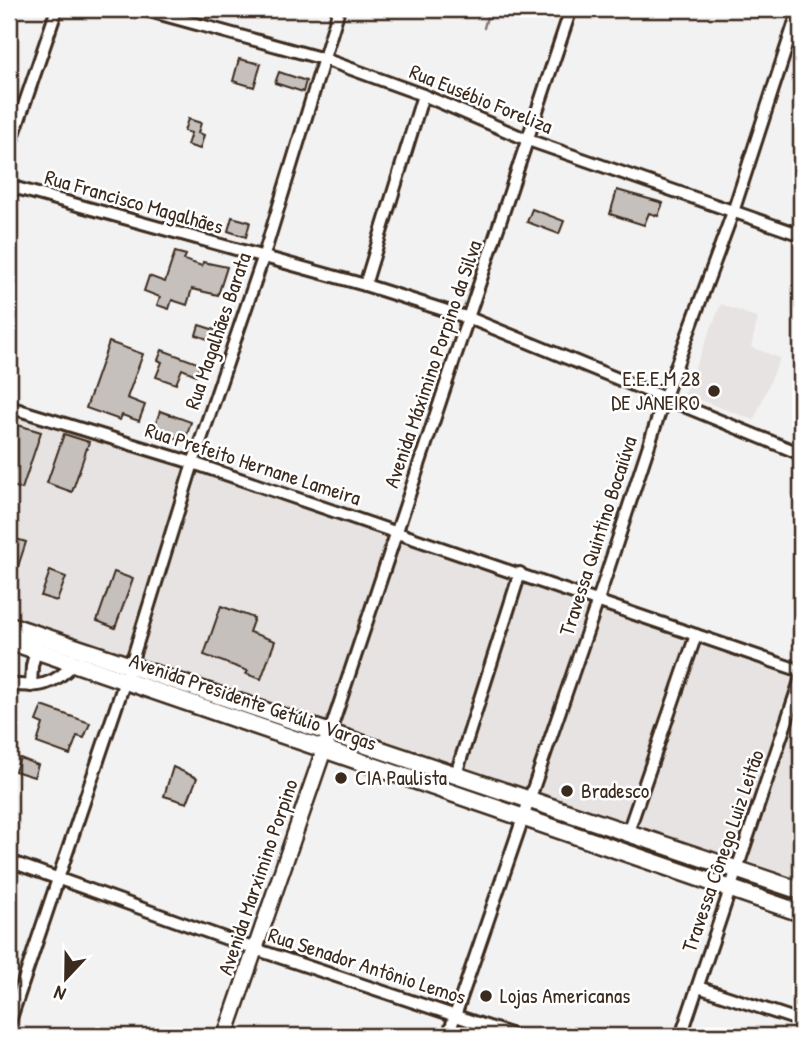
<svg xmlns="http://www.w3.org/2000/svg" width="810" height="1045" viewBox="0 0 810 1045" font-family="'Patrick Hand',sans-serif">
<rect width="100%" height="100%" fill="#f3f2f2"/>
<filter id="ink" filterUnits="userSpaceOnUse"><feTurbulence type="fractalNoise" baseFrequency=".0143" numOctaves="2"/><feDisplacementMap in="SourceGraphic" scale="14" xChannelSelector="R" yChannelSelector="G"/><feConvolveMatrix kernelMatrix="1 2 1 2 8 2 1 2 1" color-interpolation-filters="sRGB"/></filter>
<g filter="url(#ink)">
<g fill="#e6e3e2">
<path d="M721 304 758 318 751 347 780 358 754 420 684 394Z"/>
<path d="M9 407 801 671V892L9 618Z"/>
</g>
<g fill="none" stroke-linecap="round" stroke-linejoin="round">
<path stroke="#827770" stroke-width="2.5" d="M484 28 489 9"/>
</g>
<g fill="#c6c0bd" stroke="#3b2a1e" stroke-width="2">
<path d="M239 59 261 64 254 87 233 81Z"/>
<path d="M279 72 306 81 303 92 275 83Z"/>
<path d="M188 119 201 123 198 133 204 135 200 149 187 145 191 133 184 131Z"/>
<path d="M617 190 663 203 658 216 649 213 644 225 610 214Z"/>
<path d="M532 209 564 221 559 234 527 222Z"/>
<path d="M232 217 250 222 246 237 228 231Z"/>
<path d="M175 252 186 255 184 260 202 266 203 262 227 267 218 295 192 289 187 305 172 300 169 309 157 305 160 297 144 291 149 276 165 282Z"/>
<path d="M199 325 221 332 218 343 196 335Z"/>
<path d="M109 342 143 354 127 398 145 405 139 421 122 415 120 420 86 408Z"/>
<path d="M162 350 200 364 196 375 182 369 176 384 156 377 162 362 158 360Z"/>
<path d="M160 411 191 422 185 441 153 431Z"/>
<path d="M18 425 41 432 22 489 9 485V453Z"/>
<path d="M64 434 89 442 72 492 47 483Z"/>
<path d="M16 539 26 542 10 591 9 560Z"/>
<path d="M50 571 66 577 57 601 41 596Z"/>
<path d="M114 572 133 579 115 628 97 621Z"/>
<path d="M221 606 254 618 249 632 275 641 261 679 246 674 248 671 204 655Z"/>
<path d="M42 706 90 723 84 738 77 736 70 755 37 743 43 724 36 721Z"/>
<path d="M20 758 38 765 34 777 15 771Z"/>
<path d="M173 767 197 778 187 803 164 796Z"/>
</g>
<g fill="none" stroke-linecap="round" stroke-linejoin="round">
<g stroke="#3b2a1e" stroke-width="16">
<g id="minor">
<path d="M142 9 324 59 423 95 528 140 801 235"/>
<path d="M9 149 57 9"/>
<path d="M9 186 365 285 469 318 801 454"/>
<path d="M365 285 423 95"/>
<path d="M9 407 193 463 801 671"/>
<path d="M9 684C38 688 54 686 74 663"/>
<path d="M31 686 32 666 37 646"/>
<path d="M330 732 571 9"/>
<path d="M456 774 520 573"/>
<path d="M628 832 696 635"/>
<path d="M9 861 255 949 516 1036"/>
<path d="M698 987 801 1021"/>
<path d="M9 1024 134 654 193 463 263 258 339 9"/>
<path d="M448 1036 598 600 664 399 733 212 799 9"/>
<path d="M681 1036 801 678"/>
</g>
</g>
<g stroke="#3b2a1e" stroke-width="19">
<path id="major" d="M225 1036 330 732"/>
</g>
<g stroke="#3b2a1e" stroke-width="21">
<g id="highway">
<path d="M9 625 801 891"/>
<path d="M9 641 801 913"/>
</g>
</g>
<use href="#minor" stroke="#fff" stroke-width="10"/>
<use href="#major" stroke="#fff" stroke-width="14"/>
<use href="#highway" stroke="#fff" stroke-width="16"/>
</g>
</g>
<g fill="#3b2a1e" stroke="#fff" stroke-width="2.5">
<circle cx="714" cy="391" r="7"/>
<circle cx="341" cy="778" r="7"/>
<circle cx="567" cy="791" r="7"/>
<circle cx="486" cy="996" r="7"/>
</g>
<g text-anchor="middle" stroke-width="5" stroke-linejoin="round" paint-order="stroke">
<g font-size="21" fill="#3b2a1e" stroke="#fff">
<text transform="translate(481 99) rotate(22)" y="7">Rua Eusébio Foreliza</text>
<text transform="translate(134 202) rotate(16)" y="7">Rua Francisco Magalhães</text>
<text transform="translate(218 331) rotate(-71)" y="7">Rua Magalhães Barata</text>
<text transform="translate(433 364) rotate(-71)" y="7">Avenida Máximino Porpino da Silva</text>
<text transform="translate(253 464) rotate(18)" y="7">Rua Prefeito Hernane Lameira</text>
<text transform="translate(598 536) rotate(-72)" y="7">Travessa Quintino Bocaiúva</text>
<text transform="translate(253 702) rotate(19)" y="7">Avenida Presidente Getúlio Vargas</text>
<text transform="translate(723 851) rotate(-71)" y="7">Travessa Cônego Luiz Leitão</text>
<text transform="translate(258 877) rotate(-71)" y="7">Avenida Marximino Porpino</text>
<text transform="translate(367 966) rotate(18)" y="7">Rua Senador Antônio Lemos</text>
</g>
<g font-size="21" fill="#3b2a1e" stroke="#fff" text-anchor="start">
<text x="700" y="386" text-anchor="end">E.E.E.M 28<tspan x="700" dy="24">DE JANEIRO</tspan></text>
<text x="355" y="785">CIA Paulista</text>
<text x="581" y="798">Bradesco</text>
<text x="500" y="1003">Lojas Americanas</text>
</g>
</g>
<rect width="810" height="1045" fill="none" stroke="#fff" stroke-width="35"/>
<rect x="18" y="18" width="775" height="1010" fill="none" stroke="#3b2a1e" stroke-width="2.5" filter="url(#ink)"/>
<g transform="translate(66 978) rotate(202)" stroke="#ffffff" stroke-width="5" paint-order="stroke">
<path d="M0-5L12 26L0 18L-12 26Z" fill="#3b2a1e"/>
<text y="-10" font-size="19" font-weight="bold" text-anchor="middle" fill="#3b2a1e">N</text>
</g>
</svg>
